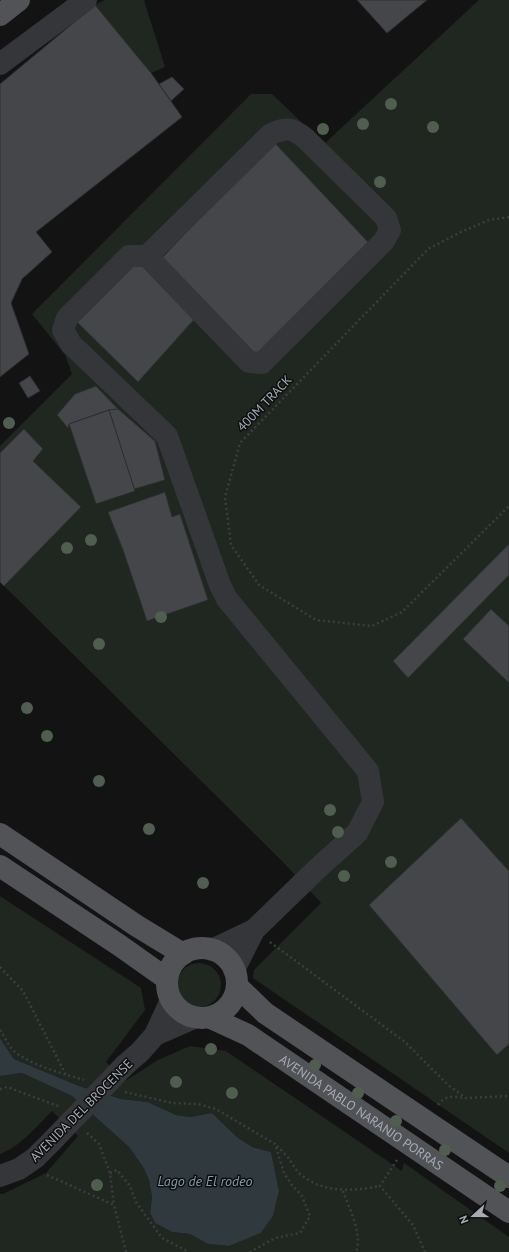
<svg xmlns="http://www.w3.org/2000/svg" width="509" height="1252" viewBox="0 0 509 1252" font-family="'PT Sans',sans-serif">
<rect width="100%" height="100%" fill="#131314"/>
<g fill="#202620">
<path d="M105 0H144L165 67 151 73 95 5Z"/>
<path d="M479 0H509V1153L253 978 254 970 321 903 283 862 0 582V446L72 374 65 355 32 314 251 94H272L324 144Z"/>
<path d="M0 896 141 988 145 1010 106 1062 125 1081 158 1060 190 1046 226 1051 402 1171 404 1163 509 1237V1252H0V1194H3L46 1173 78 1136 52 1111C36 1127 21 1146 0 1154V1076L22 1073 72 1096 129 1147 143 1167 149 1180 152 1197 150 1213 155 1223 172 1232 190 1234 208 1244 229 1246 261 1233 273 1216 279 1191 271 1152 252 1147 237 1137 212 1113 190 1117 176 1115 148 1102 121 1099 79 1086 14 1059 0 1038Z"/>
<circle cx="199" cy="985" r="22"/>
</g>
<path fill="#30393d" d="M0 1038 14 1059 79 1086 121 1099 148 1102 176 1115 190 1117 212 1113 237 1137 252 1147 271 1152 279 1191 273 1216 261 1233 229 1246 208 1244 190 1234 172 1232 155 1223 150 1213 152 1197 149 1180 143 1167 129 1147 72 1096 22 1073 0 1076Z"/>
<g fill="#454649" stroke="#2d2e30">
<path d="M357 0H427L387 33Z"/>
<path d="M95 5 151 73 182 117 36 232 52 252 22 279 11 303 29 354 0 377V84Z"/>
<path d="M172 77 184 89 171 101 159 84Z"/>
<path d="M273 141 368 242 253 358 159 261Z"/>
<path d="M138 260 199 314 138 382 77 322Z"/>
<path d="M30 376 40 391 28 398 19 383Z"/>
<path d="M96 386 118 409 109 410 69 424 68 428 57 415 75 394Z"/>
<path d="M118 409 155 441 165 480 134 489 109 410Z"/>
<path d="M109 410 135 491 96 504 69 424Z"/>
<path d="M24 429 43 449 33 461 81 507 4 586 0 582V453Z"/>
<path d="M165 492 172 517 180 514 208 600 147 621 123 550 108 512Z"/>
<path d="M509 544V575L408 678 393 661Z"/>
<path d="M491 609 509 626V683L463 639Z"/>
<path d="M461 818 509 871V1044L497 1055 369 905Z"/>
</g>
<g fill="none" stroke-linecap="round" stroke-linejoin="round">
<g stroke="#3b3d40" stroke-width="2.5" stroke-dasharray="2 3" stroke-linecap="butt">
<path d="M509 217 489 220 463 231 428 249 240 443 225 497 231 545 259 585 316 620 372 626 402 612 509 506"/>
<path d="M270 942 405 1042 448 1085 466 1098 509 1096"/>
<path d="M0 967 23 991 66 1075"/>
<path d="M0 1030C4 1036 7 1043 12 1049 26 1064 64 1074 84 1080"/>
<path d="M0 1089 7 1087 58 1106"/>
<path d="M125 1092 172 1103 198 1104 216 1109 275 1144 284 1173 292 1185 302 1196 310 1216 300 1233 275 1238 250 1252"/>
<path d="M438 1105C445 1095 454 1096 464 1098"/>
<path d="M87 1133 99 1144 110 1173 114 1205"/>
<path d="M277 1146C281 1150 286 1155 289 1159 293 1164 296 1171 300 1174 324 1194 353 1191 380 1186"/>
<path d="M397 1160 380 1186 413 1225 425 1252"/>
<path d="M110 1173 117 1170 130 1186 136 1202 162 1238 189 1252"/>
<path d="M47 1175 114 1205 126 1252"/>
<path d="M343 1191C349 1208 363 1234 356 1252"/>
</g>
<g stroke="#343639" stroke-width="22">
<path d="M0 64 86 0"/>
<path d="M147 256 249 362 262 363 384 241 390 230 386 218 306 139C293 128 287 127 271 134L147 256H129L67 318 63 330 71 344 167 436 220 585 227 599 368 771 373 802 357 833 318 868 254 930 212 950"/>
<path d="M234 970 254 930"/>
<path d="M155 1035 194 1018"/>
<path d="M125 1065 140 1052 155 1035 171 1000"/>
<path d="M0 1176 19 1169 35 1158 52 1141"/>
</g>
<g stroke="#515357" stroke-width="22">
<path d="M0 15 19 0"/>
<path d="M0 834 137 926 183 954"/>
<path d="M0 866 119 945 167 979"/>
<circle cx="202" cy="983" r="35"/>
<path d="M237 986 265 1013 509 1177"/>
<path id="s1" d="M211 1018 248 1035 509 1212"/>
</g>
<path stroke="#343639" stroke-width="22" d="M52 1141 125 1065"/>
</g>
<g fill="#505e4f">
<circle cx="391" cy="104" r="6"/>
<circle cx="363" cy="124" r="6"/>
<circle cx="433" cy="127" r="6"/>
<circle cx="323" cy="129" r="6"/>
<circle cx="380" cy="182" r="6"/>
<circle cx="9" cy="423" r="6"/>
<circle cx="91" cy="540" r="6"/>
<circle cx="67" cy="548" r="6"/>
<circle cx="161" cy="617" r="6"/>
<circle cx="99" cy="644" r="6"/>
<circle cx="27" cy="708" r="6"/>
<circle cx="47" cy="736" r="6"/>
<circle cx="99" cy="781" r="6"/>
<circle cx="330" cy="810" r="6"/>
<circle cx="149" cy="829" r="6"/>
<circle cx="338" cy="832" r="6"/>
<circle cx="391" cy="862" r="6"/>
<circle cx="344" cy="876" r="6"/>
<circle cx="203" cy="883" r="6"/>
<circle cx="211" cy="1049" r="6"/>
<circle cx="315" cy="1065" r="6"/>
<circle cx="176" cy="1082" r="6"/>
<circle cx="232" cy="1093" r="6"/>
<circle cx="358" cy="1093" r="6"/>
<circle cx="396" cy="1121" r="6"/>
<circle cx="445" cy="1150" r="6"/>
<circle cx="97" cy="1185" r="6"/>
<circle cx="500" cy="1186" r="6"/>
</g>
<g text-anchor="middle" stroke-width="3" stroke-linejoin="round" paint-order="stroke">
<g font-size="13" fill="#a6acb3" stroke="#0e0e0f">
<text transform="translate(264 403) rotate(-46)" y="5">400M TRACK</text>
<text transform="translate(81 1110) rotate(-45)" y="5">AVENIDA DEL BROCENSE</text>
<text dy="5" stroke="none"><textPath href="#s1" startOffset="178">AVENIDA PABLO NARANJO PORRAS</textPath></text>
</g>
<g font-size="14" font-style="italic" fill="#819daa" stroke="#0e0e0f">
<text x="205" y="1186">Lago de El rodeo</text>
</g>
</g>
<g transform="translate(473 1216) rotate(249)" stroke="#0e0e0f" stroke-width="3" paint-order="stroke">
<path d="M0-3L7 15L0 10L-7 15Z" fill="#a6acb3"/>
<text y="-6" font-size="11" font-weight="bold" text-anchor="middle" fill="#a6acb3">N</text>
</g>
</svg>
